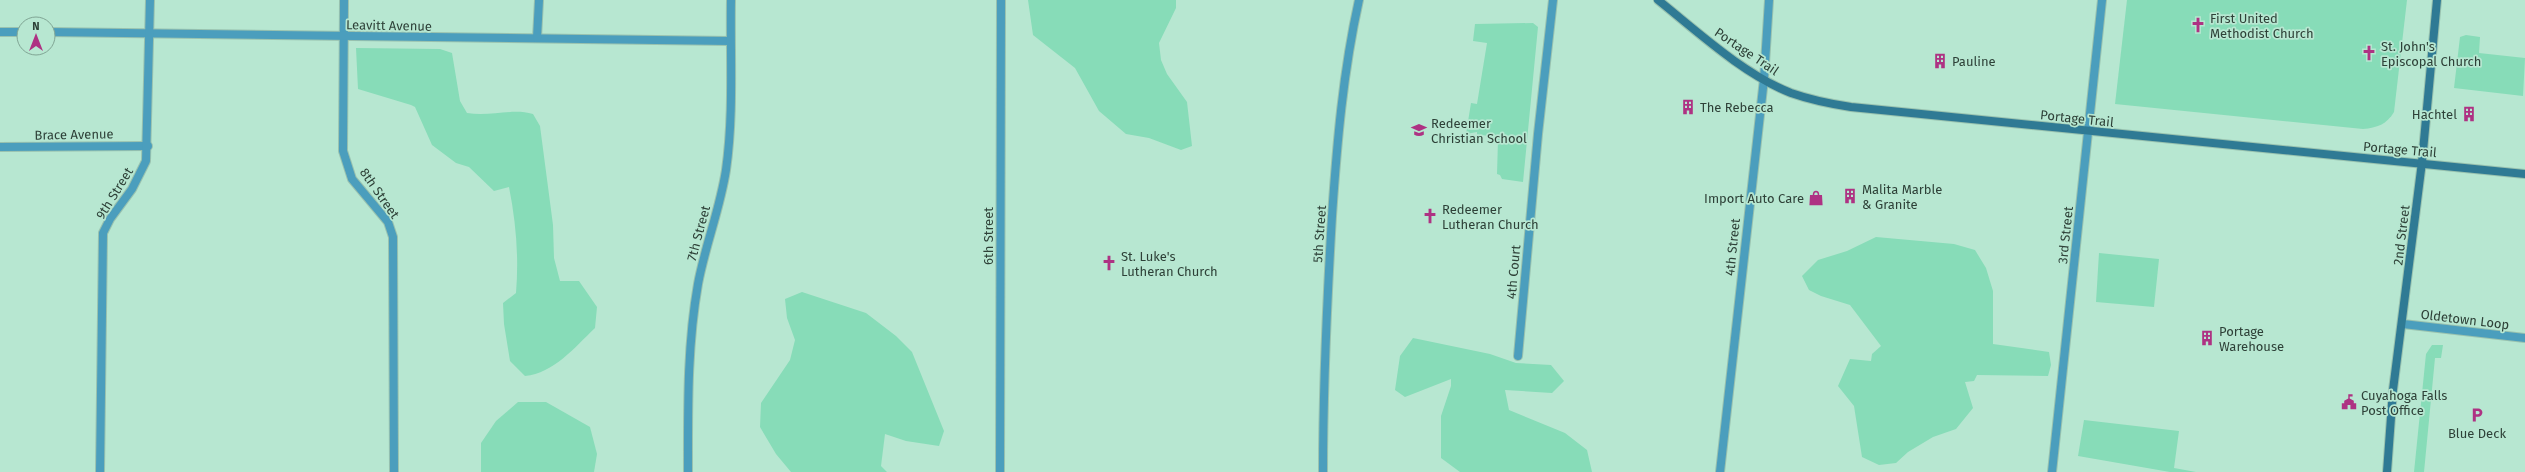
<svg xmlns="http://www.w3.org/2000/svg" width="2525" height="472" viewBox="0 0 2525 472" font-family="'Fira Sans',sans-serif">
<rect width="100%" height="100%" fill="#b7e7d1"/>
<g fill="#87dcb8">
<path d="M1028 0H1176V8L1159 43 1161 60 1167 74 1187 102 1192 146 1181 150 1149 138 1126 134 1099 111 1075 68 1033 35Z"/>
<path d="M2127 0H2407L2394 112C2387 124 2377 128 2363 129L2115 104Z"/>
<path d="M1533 23 1538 27 1523 182 1502 179 1500 175 1497 174 1498 140H1496V136L1477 135V132L1466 134 1471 103 1477 104 1487 43 1473 41 1475 24Z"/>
<path d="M2466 35 2480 37 2479 53 2525 58 2523 96 2454 88 2460 37Z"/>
<path d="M356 48 440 49 452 53 460 101 467 113C490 117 512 108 533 114L540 126 553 225 554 258 560 281H579L597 307 595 328C574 348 554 373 525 376L510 361 504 324 503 303 516 293C519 257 516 222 509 187L494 191 469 167 456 163 432 145 415 107 411 105 358 89Z"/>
<path d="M1876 237 1954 244 1975 250 1986 268 1993 291V344L2049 352 2051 365 2048 376 1977 375 1974 381 1965 382 1973 408 1956 429 1933 437 1908 452 1896 463 1879 465 1862 457 1854 406 1838 386 1850 359 1871 361 1872 354 1881 346 1850 305 1821 296 1809 290 1802 276 1818 260 1847 251Z"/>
<path d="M2099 253 2159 259 2154 307 2096 302Z"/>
<path d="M802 292 866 313 896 336 912 352 944 431 939 446 906 441 885 434 881 466 887 472H791L776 454 760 427 761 403 790 360 795 340 787 318 785 299Z"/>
<path d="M1413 338 1490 354 1516 363 1551 365 1564 381 1552 393 1505 390 1509 410 1565 433 1587 450 1592 472H1460L1441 458V416L1451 386V379L1405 397 1395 390 1400 356Z"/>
<path d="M2432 345H2443L2441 358H2435L2424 472H2414L2426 354Z"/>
<path d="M518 402H546L590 427 597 454 594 472H481V443L496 421Z"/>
<path d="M2084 420 2179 431 2174 468 2196 472H2170L2078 456Z"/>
</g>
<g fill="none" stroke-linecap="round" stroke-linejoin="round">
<g stroke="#99c2af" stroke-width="10">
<g id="minor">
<path d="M344 0 343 151 352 179 388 222 393 237 394 472"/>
<path d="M0 32H24"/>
<path d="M48 32 730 41"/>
<path d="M537 38 539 0"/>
<path d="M0 147 148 146"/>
<path d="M2403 324 2525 338"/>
<path d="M1518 356 1538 134 1553 0"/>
<path d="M100 472 103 233 110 219 132 189 146 161 150 0"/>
<path d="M688 472C688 409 687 346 698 284 705 246 720 209 726 170 734 114 730 56 731 0"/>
<path d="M1000 472 1001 0"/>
<path d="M1323 472C1323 386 1327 301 1332 216 1337 143 1343 72 1359 0"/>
<path d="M2052 472 2102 0"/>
</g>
</g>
<g stroke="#99c2af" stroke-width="10">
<path id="tertiary" d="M1720 472 1764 79 1769 0"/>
</g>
<g stroke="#99c2af" stroke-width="10">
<g id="secondary">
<path d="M1658 0C1698 32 1743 74 1791 93 1811 100 1831 104 1851 107L2525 174"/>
<path d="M2387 472 2393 390 2422 162 2437 0"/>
</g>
</g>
<use href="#minor" stroke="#4b9ebd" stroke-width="8"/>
<use href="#tertiary" stroke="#4b9ebd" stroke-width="8"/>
<use href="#secondary" stroke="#2f7a94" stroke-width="8"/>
</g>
<defs>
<g id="church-bare" transform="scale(1.2)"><path d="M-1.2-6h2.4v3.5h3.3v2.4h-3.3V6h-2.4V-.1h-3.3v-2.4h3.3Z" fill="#ae3283" stroke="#b7e7d1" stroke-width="2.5" paint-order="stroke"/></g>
<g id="building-bare" transform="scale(1.2)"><path d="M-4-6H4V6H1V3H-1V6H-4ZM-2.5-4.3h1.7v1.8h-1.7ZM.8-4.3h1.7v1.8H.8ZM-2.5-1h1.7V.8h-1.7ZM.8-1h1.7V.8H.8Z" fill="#ae3283" stroke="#b7e7d1" stroke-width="2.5" paint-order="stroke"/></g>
<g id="school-bare" transform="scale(1.2)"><path d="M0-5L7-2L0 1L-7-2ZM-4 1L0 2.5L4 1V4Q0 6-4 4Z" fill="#ae3283" stroke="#b7e7d1" stroke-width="2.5" paint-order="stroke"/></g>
<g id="shop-bare" transform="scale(1.2)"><path d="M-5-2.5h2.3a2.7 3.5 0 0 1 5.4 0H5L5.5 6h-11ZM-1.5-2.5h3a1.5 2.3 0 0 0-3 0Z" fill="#ae3283" stroke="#b7e7d1" stroke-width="2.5" paint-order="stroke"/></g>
<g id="civic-bare" transform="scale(1.2)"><path d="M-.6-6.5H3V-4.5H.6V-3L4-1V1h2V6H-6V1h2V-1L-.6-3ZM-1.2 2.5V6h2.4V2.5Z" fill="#ae3283" stroke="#b7e7d1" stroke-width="2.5" paint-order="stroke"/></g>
<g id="parking-bare" transform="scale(1.2)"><path d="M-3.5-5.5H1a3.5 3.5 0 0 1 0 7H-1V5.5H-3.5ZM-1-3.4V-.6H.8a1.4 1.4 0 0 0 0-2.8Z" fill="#ae3283" stroke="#b7e7d1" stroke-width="2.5" paint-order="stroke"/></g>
</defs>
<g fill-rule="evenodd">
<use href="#church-bare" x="2198" y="25"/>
<use href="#church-bare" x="2369" y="53"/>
<use href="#building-bare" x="1940" y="61"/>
<use href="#building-bare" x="1688" y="107"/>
<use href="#building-bare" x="2469" y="114"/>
<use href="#school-bare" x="1419" y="130"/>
<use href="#building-bare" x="1850" y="196"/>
<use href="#shop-bare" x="1816" y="198"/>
<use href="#church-bare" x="1430" y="216"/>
<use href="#church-bare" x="1109" y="263"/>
<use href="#building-bare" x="2207" y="338"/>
<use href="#civic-bare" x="2349" y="402"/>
<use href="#parking-bare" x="2477" y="415"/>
</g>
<g text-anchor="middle" stroke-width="3.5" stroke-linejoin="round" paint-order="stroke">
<g font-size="13" fill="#2e4138" stroke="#b7e7d1" text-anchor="start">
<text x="2210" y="23">First United<tspan x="2210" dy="15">Methodist Church</tspan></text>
<text x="2381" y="51">St. John's<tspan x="2381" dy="15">Episcopal Church</tspan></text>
<text x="1952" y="66">Pauline</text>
<text x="1700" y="112">The Rebecca</text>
<text x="2457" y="119" text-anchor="end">Hachtel</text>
<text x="1431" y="128">Redeemer<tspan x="1431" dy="15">Christian School</tspan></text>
<text x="1862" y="194">Malita Marble<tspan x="1862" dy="15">&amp; Granite</tspan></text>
<text x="1804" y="203" text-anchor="end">Import Auto Care</text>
<text x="1442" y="214">Redeemer<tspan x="1442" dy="15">Lutheran Church</tspan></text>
<text x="1121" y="261">St. Luke's<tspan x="1121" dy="15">Lutheran Church</tspan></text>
<text x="2219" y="336">Portage<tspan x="2219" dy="15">Warehouse</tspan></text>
<text x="2361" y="400">Cuyahoga Falls<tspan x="2361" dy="15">Post Office</tspan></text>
<text x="2477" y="438" text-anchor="middle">Blue Deck</text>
</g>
<g font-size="13" fill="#2e4138" stroke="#b7e7d1">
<text transform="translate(389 25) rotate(1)" y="5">Leavitt Avenue</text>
<text transform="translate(1747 51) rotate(34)" y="5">Portage Trail</text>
<text transform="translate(2077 118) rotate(6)" y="5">Portage Trail</text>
<text transform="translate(74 134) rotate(-1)" y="5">Brace Avenue</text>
<text transform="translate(2400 149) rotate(5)" y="5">Portage Trail</text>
<text transform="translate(114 193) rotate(-58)" y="5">9th Street</text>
<text transform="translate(380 193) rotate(55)" y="5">8th Street</text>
<text transform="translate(698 233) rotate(-75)" y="5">7th Street</text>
<text transform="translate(1319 234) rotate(-86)" y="5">5th Street</text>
<text transform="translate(2065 235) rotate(-84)" y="5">3rd Street</text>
<text transform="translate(2401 235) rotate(-83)" y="5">2nd Street</text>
<text transform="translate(988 236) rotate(-90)" y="5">6th Street</text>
<text transform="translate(1732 247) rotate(-84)" y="5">4th Street</text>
<text transform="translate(1513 272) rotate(-85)" y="5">4th Court</text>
<text transform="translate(2465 319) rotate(7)" y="5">Oldetown Loop</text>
</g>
</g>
<g transform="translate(36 36)"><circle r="19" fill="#b7e7d1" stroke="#80a594"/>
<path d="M0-3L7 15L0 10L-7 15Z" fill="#ae3283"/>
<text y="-6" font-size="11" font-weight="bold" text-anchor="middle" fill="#2e4138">N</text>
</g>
</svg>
